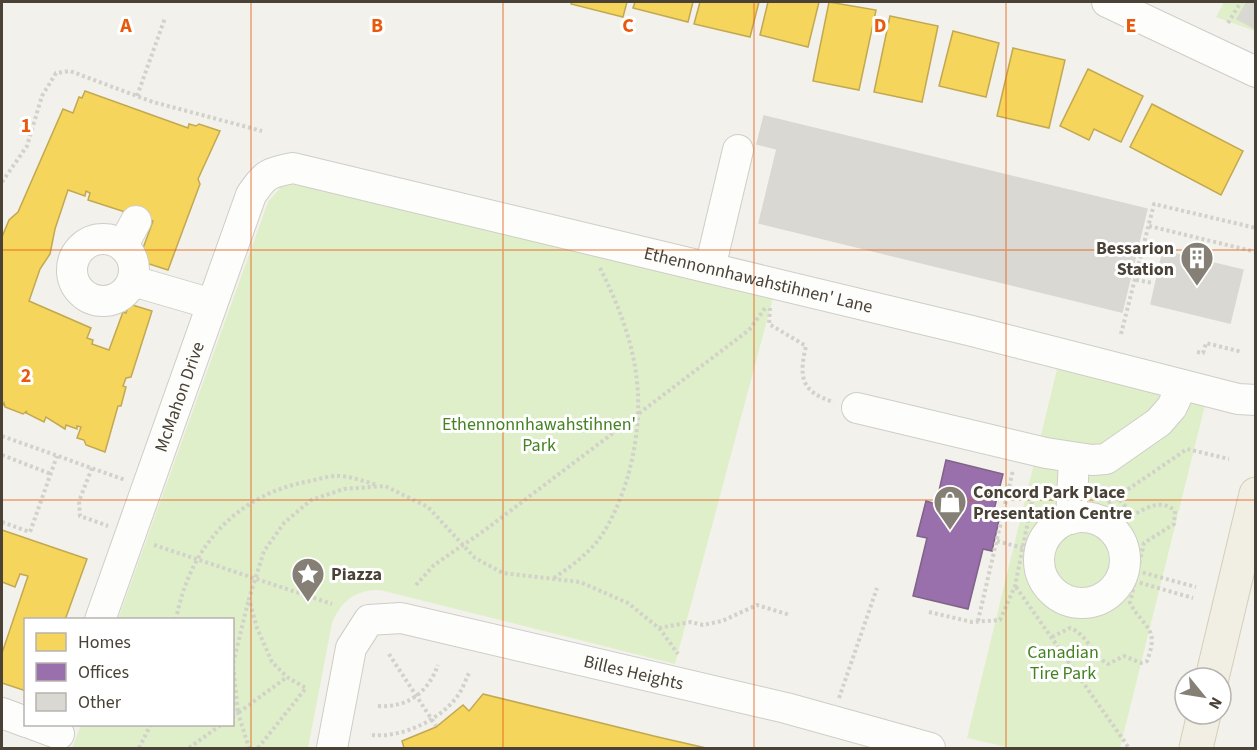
<svg xmlns="http://www.w3.org/2000/svg" width="1257" height="750" viewBox="0 0 1257 750" font-family="'Source Sans 3',sans-serif">
<rect width="100%" height="100%" fill="#f2f1eb"/>
<g fill="#dfefc9">
<path d="M1224 2H1255V31L1216 17Z"/>
<path d="M299 183 774 294 675 664 380 590C356 589 341 601 332 623L308 748H72L81 725 232 724V620L118 619 268 202 281 187Z"/>
<path d="M1060 357 1208 393 1120 748H1011L967 738Z"/>
</g>
<g fill="#f6d55c" stroke="#c2a951" stroke-width="1.5">
<path d="M571 2H627L623 17 571 4Z"/>
<path d="M635 2H693L688 22 633 8Z"/>
<path d="M700 2H759L750 37 694 24Z"/>
<path d="M768 2H819L808 47 760 35Z"/>
<path d="M829 2 876 10 859 90 813 81Z"/>
<path d="M890 16 938 26 922 102 874 92Z"/>
<path d="M953 31 999 43 986 97 939 86Z"/>
<path d="M1013 48 1065 60 1049 128 997 116Z"/>
<path d="M1088 69 1143 96 1121 142 1094 129 1089 140 1060 126Z"/>
<path d="M85 91 188 128 189 124 196 126 199 124 220 131 198 179 200 184 168 270 143 262 146 253 142 251 153 221 88 200 90 193 86 191 85 196 68 190 55 229 50 254 40 269 29 301 91 328 87 338 93 340 92 344 109 350 123 312 126 313 129 304 152 311 131 377 126 378 123 386 126 387 121 406H118L105 452 86 445 84 440 77 438 81 427 77 426V429L66 425 65 429 46 417 44 422 26 413 27 411 23 414 5 407 4 403 2 407V237L9 220 18 212 63 109 73 113 79 97 82 98Z"/>
<path d="M1152 104 1243 151 1221 195 1130 147Z"/>
<path d="M2 530 87 559 65 620H26V691L2 683V653L28 576 20 574 15 587 2 582Z"/>
<path d="M483 694 658 737 706 748H404L402 741 436 727 463 705 469 711Z"/>
</g>
<path fill="#9970ab" stroke="#816288" stroke-width="1.5" d="M946 460 1003 474 992 518 999 520 992 551 983 549 968 609 913 596 927 538 917 536 926 501 936 504Z"/>
<g fill="#dad8d2" stroke="#dbd8d1" stroke-width="1.5">
<path d="M1247 2H1256V29L1237 19Z"/>
<path d="M764 116 1147 209 1122 312 759 223 777 149 757 144Z"/>
<path d="M1163 251 1243 270 1230 323 1151 304Z"/>
</g>
<g fill="none" stroke-linecap="round" stroke-linejoin="round">
<g stroke="#cfcdc7" stroke-width="32">
<g id="minor">
<path d="M1107 2 1256 72"/>
<circle cx="103" cy="270" r="31"/>
<path d="M123 245 136 221"/>
<path d="M710 268 738 150"/>
<path d="M133 281 212 304"/>
<path d="M857 408 1046 453 1092 460 1106 459 1159 422 1172 407 1182 385"/>
<circle cx="1082" cy="560" r="43"/>
<path d="M1071 519 1074 459"/>
<path id="s1" d="M100 620 251 195C265 174 268 173 293 168L972 331 1238 399 1256 400"/>
<path d="M2 713 26 722"/>
<path d="M32 724 59 734"/>
<path id="s2" d="M332 748 351 648 369 620 401 618 786 708 930 748"/>
</g>
</g>
<g stroke="#d6ceb7" stroke-width="35">
<g id="major">
<path d="M1212 678 1256 494"/>
<path d="M1196 748 1204 714"/>
</g>
</g>
<g stroke="#d2d1ca" stroke-width="4" stroke-dasharray="3 3" stroke-linecap="butt">
<path d="M1228 23 1241 2"/>
<path d="M137 96 165 18"/>
<path d="M2 182 27 146 42 96 56 73 70 71 153 102 262 131"/>
<path d="M1149 226 1256 252"/>
<path d="M1136 280 1153 283"/>
<path d="M770 308 769 324 806 346C799 376 800 392 834 402"/>
<path d="M1121 334 1154 204 1256 228"/>
<path d="M1197 352 1203 353 1206 343 1242 352"/>
<path d="M2 436 125 480"/>
<path d="M2 455 51 474"/>
<path d="M92 468 79 501 80 516 108 526"/>
<path d="M1108 503 1187 449 1229 459"/>
<path d="M2 522 30 532 57 456"/>
<path d="M997 541 1023 548"/>
<path d="M154 545 332 604"/>
<path d="M1137 571 1196 587"/>
<path d="M554 578C570 567 588 554 599 539 613 520 623 494 629 472 649 395 635 338 600 268"/>
<path d="M1134 581 1193 598"/>
<path d="M416 585 434 565 485 530 749 330 766 307"/>
<path d="M1016 587 1129 748"/>
<path d="M248 602 233 664 238 713 287 677"/>
<path d="M929 612 972 622 1000 620 1015 586 1035 486"/>
<path d="M176 620C189 547 237 494 310 481 319 479 329 476 337 476 351 476 365 482 378 485"/>
<path d="M978 621 1013 470"/>
<path d="M659 628 691 622 703 625 722 621 757 605 790 615"/>
<path d="M1052 637 1070 628C1087 634 1092 655 1108 664L1124 656 1141 663 1147 661C1160 627 1144 629 1130 603L1144 543 1174 524 1175 511C1161 498 1147 508 1133 515L1117 497"/>
<path d="M389 654 436 726"/>
<path d="M839 698 877 588"/>
<path d="M378 706C408 708 428 692 438 665"/>
<path d="M232 717 238 713 249 748"/>
<path d="M372 735C401 738 438 721 456 698 462 691 465 681 469 673"/>
<path d="M139 748 151 724"/>
<path d="M189 748 222 724"/>
<path d="M258 748 306 688 287 677 272 662 257 628 249 599 264 551 284 523 311 500 344 489 385 486 428 507 475 558 503 573 580 582 628 603 660 629 678 654"/>
</g>
<use href="#minor" stroke="#fdfdfc" stroke-width="30"/>
<use href="#major" stroke="#f1eee4" stroke-width="33"/>
</g>
<path fill="none" stroke="#e8590c" stroke-width="1.5" stroke-opacity="0.55" d="M251 2V748M503 2V748M754 2V748M1006 2V748M2 250H1256M2 500H1256"/>
<defs>
<g id="building-pin" transform="scale(1.725)"><path d="M0 17L-7.5 6A9.5 9.5 0 1 1 7.5 6Z" fill="#857f75" stroke="#fff"/><path d="M-4-6H4V6H1V3H-1V6H-4ZM-2.5-4.3h1.7v1.8h-1.7ZM.8-4.3h1.7v1.8H.8ZM-2.5-1h1.7V.8h-1.7ZM.8-1h1.7V.8H.8Z" fill="#fff"/></g>
<g id="shop-pin" transform="scale(1.725)"><path d="M0 17L-7.5 6A9.5 9.5 0 1 1 7.5 6Z" fill="#857f75" stroke="#fff"/><path d="M-5-2.5h2.3a2.7 3.5 0 0 1 5.4 0H5L5.5 6h-11ZM-1.5-2.5h3a1.5 2.3 0 0 0-3 0Z" fill="#fff"/></g>
<g id="sight-pin" transform="scale(1.725)"><path d="M0 17L-7.5 6A9.5 9.5 0 1 1 7.5 6Z" fill="#857f75" stroke="#fff"/><path d="M0-6L1.8-2.2L6-1.7L2.9 1.2L3.7 5.4L0 3.3L-3.7 5.4L-2.9 1.2L-6-1.7L-1.8-2.2Z" fill="#fff"/></g>
</defs>
<g fill-rule="evenodd">
<use href="#building-pin" x="1197" y="258"/>
<use href="#shop-pin" x="950" y="502"/>
<use href="#sight-pin" x="308" y="574"/>
</g>
<g text-anchor="middle" stroke-width="6" stroke-linejoin="round" paint-order="stroke">
<g font-size="18" font-weight="bold" fill="#4a4236" stroke="#fff" text-anchor="start">
<text x="1174" y="254" text-anchor="end">Bessarion<tspan x="1174" dy="21">Station</tspan></text>
<text x="973" y="498">Concord Park Place<tspan x="973" dy="21">Presentation Centre</tspan></text>
<text x="331" y="580">Piazza</text>
</g>
<g font-size="18" fill="#4a4236" stroke="#fff">
<text dy="6" stroke="none"><textPath href="#s1" startOffset="982">Ethennonnhawahstihnen' Lane</textPath></text>
<text dy="6" stroke="none"><textPath href="#s1" startOffset="237">McMahon Drive</textPath></text>
<text dy="6" stroke="none"><textPath href="#s2" startOffset="406">Billes Heights</textPath></text>
</g>
<g font-size="18" fill="#458223" stroke="#fff">
<text x="539" y="430">Ethennonnhawahstihnen'<tspan x="539" dy="21">Park</tspan></text>
<text x="1063" y="658">Canadian<tspan x="1063" dy="21">Tire Park</tspan></text>
</g>
</g>
<g font-size="20" text-anchor="middle" font-weight="bold" fill="#e8590c" stroke="#fff" stroke-width="6" stroke-linejoin="round" paint-order="stroke">
<text x="126" y="32">A</text>
<text x="377" y="32">B</text>
<text x="628" y="32">C</text>
<text x="880" y="32">D</text>
<text x="1131" y="32">E</text>
<text x="26" y="132">1</text>
<text x="26" y="382">2</text>
</g>
<rect width="1257" height="750" fill="none" stroke="#4a4236" stroke-width="6"/>
<rect x="24" y="618" width="210" height="108" fill="#ffffff" stroke="#b7b3af" stroke-width="1.5"/>
<rect x="36" y="633" width="30" height="18" fill="#f6d55c" stroke="#b7b3af" stroke-width="1.5"/>
<text x="78" y="648" font-size="18" fill="#4a4236">Homes</text>
<rect x="36" y="663" width="30" height="18" fill="#9970ab" stroke="#b7b3af" stroke-width="1.5"/>
<text x="78" y="678" font-size="18" fill="#4a4236">Offices</text>
<rect x="36" y="693" width="30" height="18" fill="#dad8d2" stroke="#b7b3af" stroke-width="1.5"/>
<text x="78" y="708" font-size="18" fill="#4a4236">Other</text>
<g transform="translate(1203 696) rotate(120)"><circle r="28" fill="#ffffff" stroke="#b7b3af" stroke-width="1.5"/>
<path d="M0-4.5L10 22L0 15L-10 22Z" fill="#857f75"/>
<text y="-9" font-size="16" font-weight="bold" text-anchor="middle" fill="#4a4236">N</text>
</g>
</svg>
